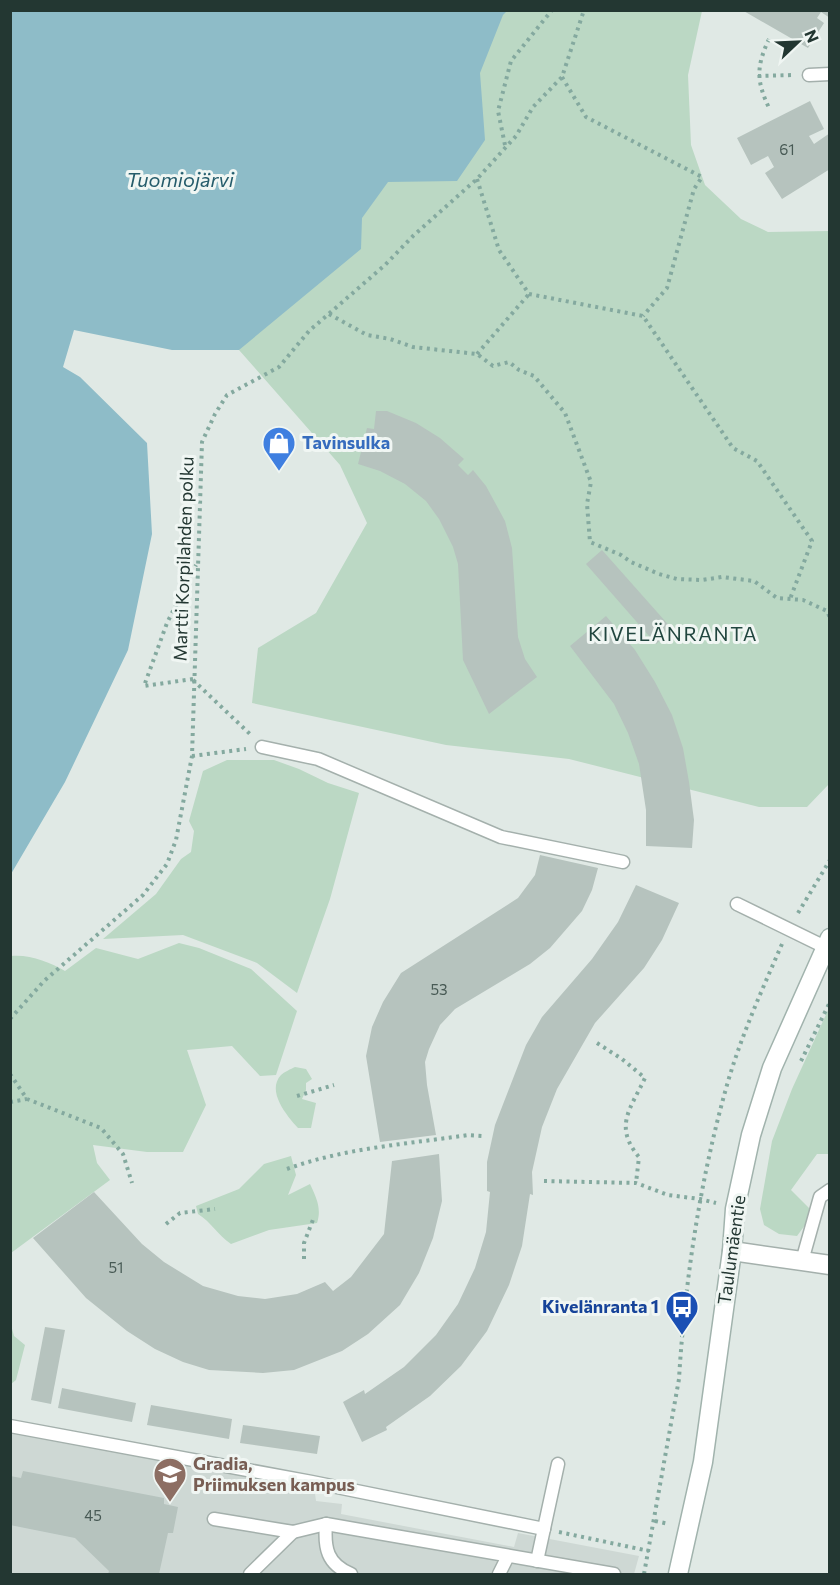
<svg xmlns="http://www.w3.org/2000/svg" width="840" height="1585" viewBox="0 0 840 1585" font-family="Commissioner,sans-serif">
<rect width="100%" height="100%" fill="#e0e9e5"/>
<path fill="#ced8d4" d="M10 1432 314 1486 316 1501 342 1504 341 1514 514 1547 518 1533 639 1556 634 1574H11Z"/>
<g fill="#bbd8c4">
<path d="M390 11H702L688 75 691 145 705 185 741 219 768 232 829 231V784L807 807H759L569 759 446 745 252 703 258 648 316 613 367 523 340 465 239 350Z"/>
<path d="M227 760H274L299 769 328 783 359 793 330 899 297 993 257 963 183 935 103 939 156 894 181 859 191 852 194 831 189 821 203 771Z"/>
<path d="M179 943 199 948 251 969 297 1011 276 1075 260 1076 232 1046 187 1050 206 1105 183 1152H147L93 1145 97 1163 110 1180 11 1253V956C29 954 50 962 65 971L96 948 138 959Z"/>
<path d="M829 1008V1154H817L791 1190 814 1213 797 1236 779 1234 764 1225 760 1209 772 1141 792 1089Z"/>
<path d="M295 1067 306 1069 312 1079 306 1083V1090L302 1099 316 1103 311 1128H298C287 1116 266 1091 281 1075 284 1072 291 1069 295 1067Z"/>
<path d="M291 1156 296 1175 288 1195 310 1184C316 1197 322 1208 317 1223L269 1230 231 1244C218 1235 211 1222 198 1214L196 1206 239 1189 264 1164Z"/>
<path d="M11 1325 14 1336 25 1345 16 1380 11 1384Z"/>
</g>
<path fill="#8ebcc8" d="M11 10 507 11 503 15 480 73 485 140 457 181 388 182 362 218 361 249 239 350H172L74 330 63 367 80 377 147 443 152 534 128 650 65 782 11 874Z"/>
<g fill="#b6c3be">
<path d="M742 10H830V18L821 12 817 18 824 23 808 48Z"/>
<path d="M810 101 824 129 809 136 814 144 830 133V169L782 199 765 173 774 167 768 156 751 165 737 138Z"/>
<path d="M376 411H387L416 423 440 438 464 459 458 465 468 475 473 470 486 486 505 521 512 548 518 637 525 659 537 677 489 714 463 660 458 564 453 547 439 519 426 501 405 484 380 471 358 464 367 428 374 429Z"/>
<path d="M602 550 673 630 656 644 586 564Z"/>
<path d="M606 616 635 650 655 682 672 715 683 748 689 782 694 820 692 848 646 846V810L639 764 628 733 614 704 570 646Z"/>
<path d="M540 855 598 868 592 890 582 911 550 948 530 964 455 1009 440 1025 429 1049 425 1062 427 1085 436 1135 380 1142 366 1056 372 1027 383 1002 401 973 518 898 535 875Z"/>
<path d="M636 885 679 903 662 940 644 968 595 1023 557 1089 542 1127 532 1172 533 1195 530 1194 522 1246 509 1285 487 1331 461 1366 430 1396 386 1427 387 1430 362 1442 343 1402 364 1390 365 1394 404 1367 436 1335 458 1304 475 1268 486 1232 490 1192 487 1191V1162L495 1125 526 1045 542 1017 592 959 618 922Z"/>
<path d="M439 1154 442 1201 433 1238 419 1273 400 1305 368 1334 342 1351 294 1370 263 1373 209 1370 183 1362 155 1349 127 1331 86 1298 33 1238 94 1192 142 1244 164 1262 203 1286 238 1296 265 1299 297 1294 325 1282 333 1291 351 1277 384 1234 392 1161Z"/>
<path d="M45 1327 65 1330 51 1404 31 1400Z"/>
<path d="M62 1388 136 1403 132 1422 58 1408Z"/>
<path d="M151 1405 232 1419 229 1439 147 1425Z"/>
<path d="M243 1425 320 1436 317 1454 240 1443Z"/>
<path d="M23 1471 164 1498V1504L178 1507 173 1533H168L159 1574H108L109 1571 75 1538 10 1525V1476L21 1478Z"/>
</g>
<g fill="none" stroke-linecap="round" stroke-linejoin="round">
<g stroke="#a4b0ac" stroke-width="15">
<g id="service">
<path d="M809 75 830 74"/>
<path d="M262 747 318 759 501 837 623 862"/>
<path d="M737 904 825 947"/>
<path d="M802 1261 820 1197 830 1190"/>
<path d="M10 1426 312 1482 544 1529"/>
<path d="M214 1519 293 1532 326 1524 614 1574"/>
<path d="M326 1524C324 1548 327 1564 351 1574"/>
<path d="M537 1561 558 1464"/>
<path d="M250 1574 293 1532"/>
<path d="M499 1574 508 1556"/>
</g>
</g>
<g stroke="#a4b0ac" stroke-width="21">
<path id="minor" d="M732 1251 830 1265"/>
</g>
<g stroke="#a1b3ad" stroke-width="21">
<path id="secondary" d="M678 1574 703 1462 732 1251 735 1209 751 1135 772 1068 830 938"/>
</g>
<g stroke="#84a99f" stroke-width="4" stroke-dasharray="3 4.5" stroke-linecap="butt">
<path d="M769 39C756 67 756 81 770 110"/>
<path d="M758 76 794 75"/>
<path d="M562 77 586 117 702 177 694 189 667 288 643 316"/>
<path d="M505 145 498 111 511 61 552 10"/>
<path d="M477 179 499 250 529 294 643 316 733 448 757 461 812 541 790 599"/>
<path d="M329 314 367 335 390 339 413 347 477 354 493 366 509 362 519 370 534 376 565 413 591 482 587 504 590 542 621 555 631 562 659 574 677 579 702 580 722 577 754 581 777 598 803 600 827 611 830 618"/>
<path d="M477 354 529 294"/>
<path d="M193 679 144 686 167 623 196 565"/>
<path d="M193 680 251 735"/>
<path d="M192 756 246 749"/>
<path d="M798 913 830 860"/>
<path d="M10 1019 44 981 143 895 167 864 176 840 192 756 202 442 215 414 227 395 279 367 309 331 385 265 413 236 477 179 516 136 533 107 562 77 584 10"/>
<path d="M597 1043 622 1059 645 1078C631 1108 613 1126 639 1157L636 1183"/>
<path d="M801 1061 830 1002"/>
<path d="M10 1074 27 1099 101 1128 123 1154 132 1183"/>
<path d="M297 1096 334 1085"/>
<path d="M10 1102 27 1099"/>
<path d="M287 1169C344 1148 408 1144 468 1135L483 1136"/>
<path d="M544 1181 636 1183 668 1195 700 1199 716 1203"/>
<path d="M166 1224 180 1213 215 1209"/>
<path d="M304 1259V1243L314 1217"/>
<path d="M655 1521 669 1524"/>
<path d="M559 1532 649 1551"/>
<path d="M644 1574 679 1379C685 1280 700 1180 727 1085 741 1036 762 990 782 944"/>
</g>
<use href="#service" stroke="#fff" stroke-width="12"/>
<use href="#minor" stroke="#fff" stroke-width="18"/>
<use href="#secondary" stroke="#fff" stroke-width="18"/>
</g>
<defs>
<g id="shop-pin" transform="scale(1.725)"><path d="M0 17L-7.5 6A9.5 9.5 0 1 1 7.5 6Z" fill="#3f7fe0" stroke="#f0f6f3"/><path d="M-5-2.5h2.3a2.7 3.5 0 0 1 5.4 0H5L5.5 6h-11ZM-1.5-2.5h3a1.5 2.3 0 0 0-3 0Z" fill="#fff"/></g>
<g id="bus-pin" transform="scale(1.725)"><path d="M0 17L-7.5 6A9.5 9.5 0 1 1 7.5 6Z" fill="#1a4fb4" stroke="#f0f6f3"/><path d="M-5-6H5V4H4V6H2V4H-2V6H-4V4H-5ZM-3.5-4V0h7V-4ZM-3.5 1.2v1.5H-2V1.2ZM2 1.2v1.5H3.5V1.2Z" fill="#fff"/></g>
<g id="university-pin" transform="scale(1.725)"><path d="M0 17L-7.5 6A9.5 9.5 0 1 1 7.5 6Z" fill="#8d6e63" stroke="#f0f6f3"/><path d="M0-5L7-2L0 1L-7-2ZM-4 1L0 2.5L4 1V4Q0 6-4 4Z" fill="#fff"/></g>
</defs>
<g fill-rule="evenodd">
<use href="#shop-pin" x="279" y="443"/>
<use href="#bus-pin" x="682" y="1307"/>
<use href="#university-pin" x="170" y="1474"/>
</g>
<g text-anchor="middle" stroke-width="6" stroke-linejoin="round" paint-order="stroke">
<g font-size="15" fill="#485a55">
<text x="787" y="155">61</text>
<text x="439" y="995">53</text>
<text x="116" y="1273">51</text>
<text x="93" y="1521">45</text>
</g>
<g font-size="18" font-weight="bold" fill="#366cbe" stroke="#f0f6f3" text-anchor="start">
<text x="302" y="449">Tavinsulka</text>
</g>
<g font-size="18" fill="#233732" stroke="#f0f6f3">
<text transform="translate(184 559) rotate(-88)" y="6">Martti Korpilahden polku</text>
<text transform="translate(732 1250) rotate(-82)" y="6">Taulumäentie</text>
</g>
<g font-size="18" font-weight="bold" fill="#164399" stroke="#f0f6f3" text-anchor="end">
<text x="659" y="1313">Kivelänranta 1</text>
</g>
<g font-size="18" font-weight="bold" fill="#785e54" stroke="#f0f6f3" text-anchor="start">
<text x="193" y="1470">Gradia,<tspan x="193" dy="21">Priimuksen kampus</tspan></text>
</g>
<g font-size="20" font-style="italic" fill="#255c6b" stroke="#f0f6f3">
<text x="180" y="187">Tuomiojärvi</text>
</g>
<g font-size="20" letter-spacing="1.5" fill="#21463f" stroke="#f0f6f3">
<text x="673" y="641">KIVELÄNRANTA</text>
</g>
</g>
<rect width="840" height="1585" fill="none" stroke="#233732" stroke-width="24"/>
<g transform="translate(798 42) rotate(67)" stroke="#f0f6f3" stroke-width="4.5" paint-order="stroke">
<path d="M0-4.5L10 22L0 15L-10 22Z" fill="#233732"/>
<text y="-9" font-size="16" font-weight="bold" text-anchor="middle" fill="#233732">N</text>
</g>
</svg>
